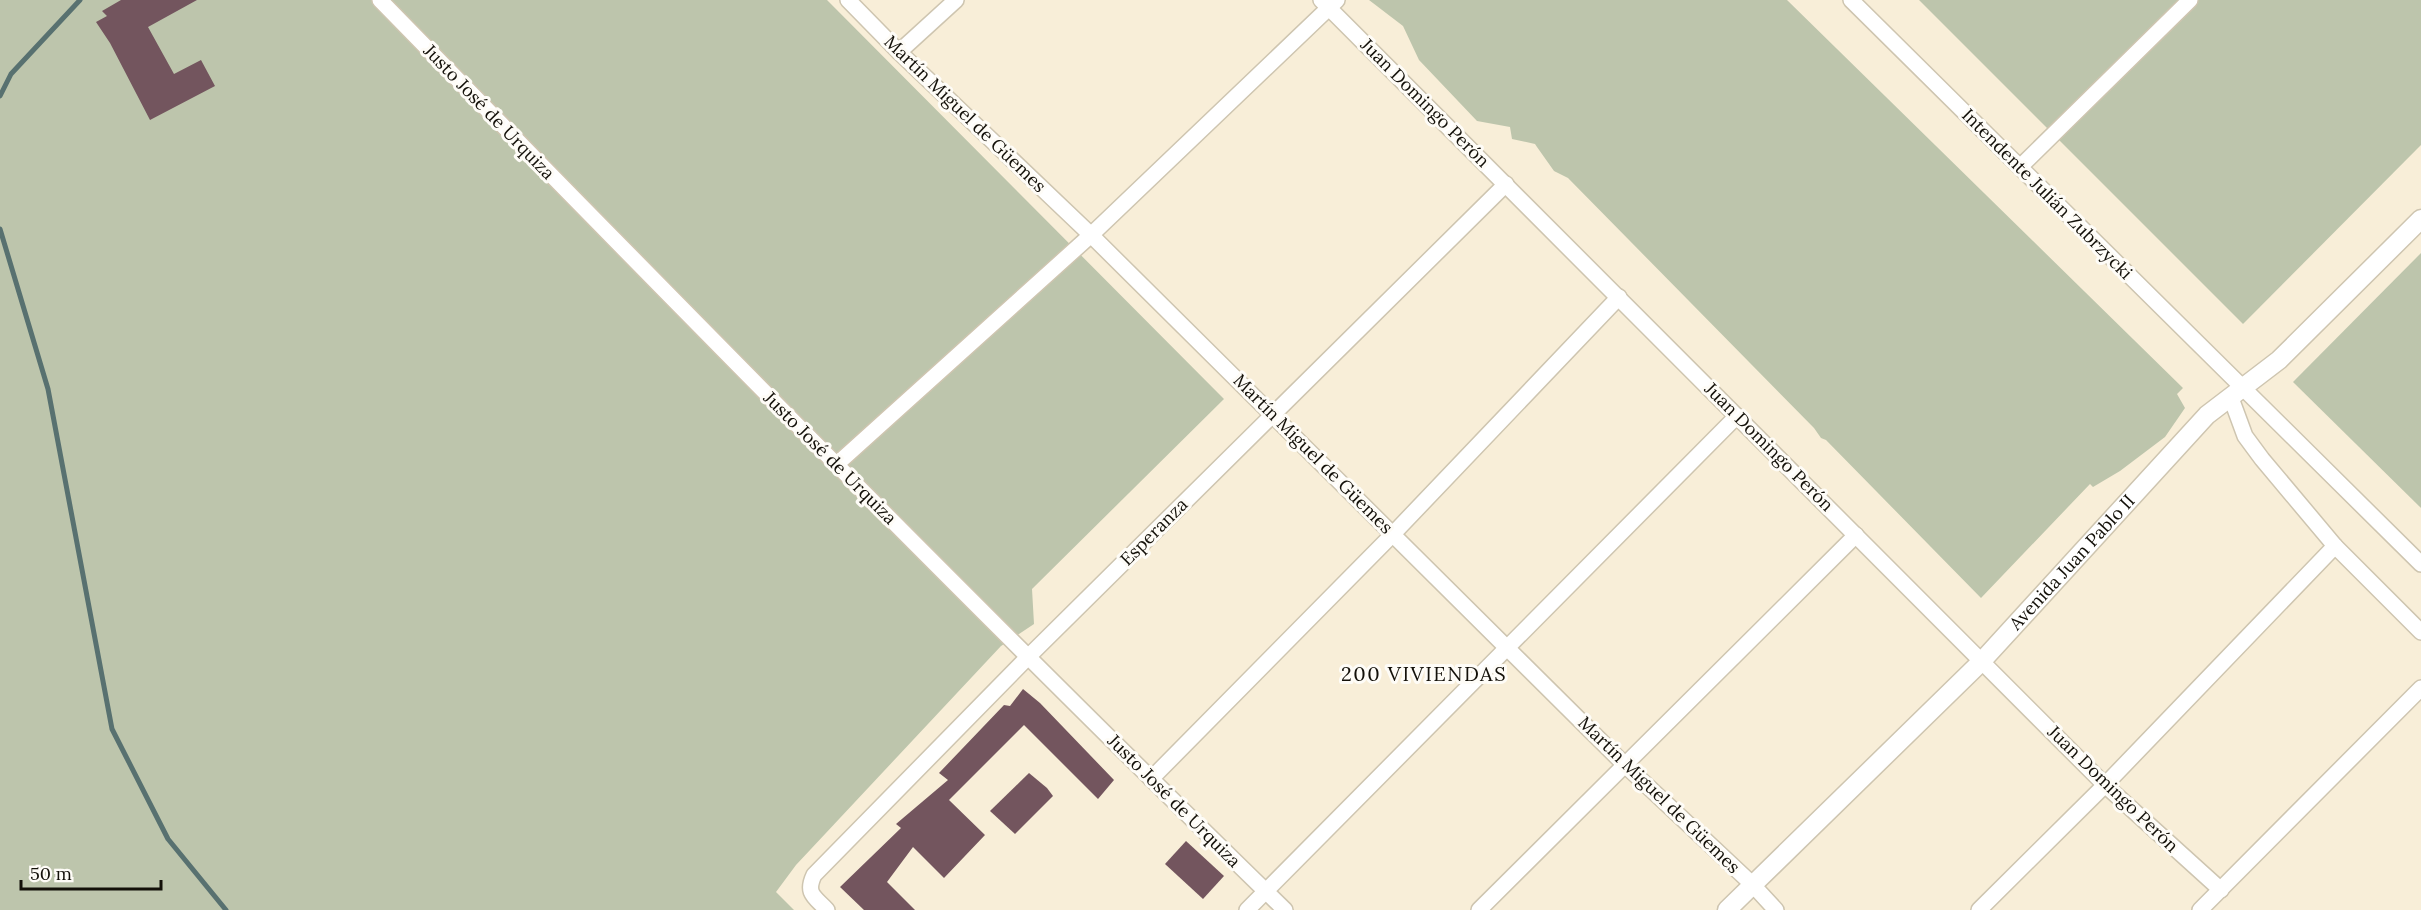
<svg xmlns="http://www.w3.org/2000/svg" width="2421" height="910" viewBox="0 0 2421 910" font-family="Lora,serif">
<rect width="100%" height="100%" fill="#f8eed8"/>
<g fill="#bdc5ac">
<path d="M0 0H827L1224 399 1032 589 1034 624 1001 646 796 865 776 892 794 910H0Z"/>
<path d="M1369 0H1787L2183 388 2177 394 2185 408 2165 437 2120 471 2093 487 2090 484 1981 598 1826 440 1821 438 1814 428 1568 178 1554 171 1537 147 1535 144 1512 139 1510 127 1477 121 1419 60 1403 26Z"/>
<path d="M1919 0H2421V145L2243 324Z"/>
<path d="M2421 253V508L2293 382Z"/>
</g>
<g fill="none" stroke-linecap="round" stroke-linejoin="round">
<g stroke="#587170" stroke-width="5">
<path d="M0 96 11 74 80 0"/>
<path d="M0 229 48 389 112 729 168 839 226 910"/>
</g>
</g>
<g fill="#73555e">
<path d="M121 0H197L148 27 174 74 201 60 215 86 150 120 110 43 96 22 107 16 102 11Z"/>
<path d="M1023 689 1040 703 1114 780 1098 799 1024 725 949 800 985 835 944 878 913 847 887 882 915 910H864L840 887 901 828 896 824 948 780 939 773 1004 705 1010 706Z"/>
<path d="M1029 773 1047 788 1053 796 1015 834 990 811Z"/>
<path d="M1186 841 1224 876 1203 899 1165 864Z"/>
</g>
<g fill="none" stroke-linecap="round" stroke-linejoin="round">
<g stroke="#cec5b0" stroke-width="18">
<g id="minor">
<path d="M380 0C679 306 979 612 1285 910"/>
<path d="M848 0 899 52 1091 235 1625 765 1752 884 1776 910"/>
<path d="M1321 0 2105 785 2221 890"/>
<path d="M1851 0 2421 564"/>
<path d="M899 52 956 0"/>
<path d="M2020 167 2190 0"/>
<path d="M2231 398 2245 436 2262 459 2335 546 2421 632"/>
<path d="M837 464 1091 235 1337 0"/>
<path d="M1151 779 1393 534 1619 297"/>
<path d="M827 910C815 897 805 894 814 875L1029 656 1506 184"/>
<path d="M1247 910 1737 416"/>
<path d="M1479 910 1856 535"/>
<path d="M1979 910 2105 785 2335 546"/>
<path d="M2200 910 2421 688"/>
</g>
</g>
<g stroke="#cec5b0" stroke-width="21">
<g id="tertiary">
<path id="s1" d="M1727 910 1982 661 2207 415 2279 360 2421 219"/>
</g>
</g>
<use href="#minor" stroke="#fff" stroke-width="15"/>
<use href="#tertiary" stroke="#fff" stroke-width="18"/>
</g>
<g text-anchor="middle" stroke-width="6" stroke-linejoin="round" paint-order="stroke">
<g font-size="18" fill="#131009" stroke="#fefcf7">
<text transform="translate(1425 103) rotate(45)" y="6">Juan Domingo Perón</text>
<text transform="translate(489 112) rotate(46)" y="6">Justo José de Urquiza</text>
<text transform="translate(965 114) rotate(44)" y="6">Martín Miguel de Güemes</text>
<text transform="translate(2047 194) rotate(45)" y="6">Intendente Julián Zubrzycki</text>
<text transform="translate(1769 447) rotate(45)" y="6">Juan Domingo Perón</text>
<text transform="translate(1313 454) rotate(45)" y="6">Martín Miguel de Güemes</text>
<text transform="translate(830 458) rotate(45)" y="6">Justo José de Urquiza</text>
<text transform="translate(1154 532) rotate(-45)" y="6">Esperanza</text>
<text dy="6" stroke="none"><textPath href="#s1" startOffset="490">Avenida Juan Pablo II</textPath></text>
<text transform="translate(2113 789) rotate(44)" y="6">Juan Domingo Perón</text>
<text transform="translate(1659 795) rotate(44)" y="6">Martín Miguel de Güemes</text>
<text transform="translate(1174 801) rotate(45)" y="6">Justo José de Urquiza</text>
</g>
<g font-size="20" letter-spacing="1.5" fill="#131009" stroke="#fefcf7">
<text x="1424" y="681">200 VIVIENDAS</text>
</g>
</g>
<path d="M21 880v9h140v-9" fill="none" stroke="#131009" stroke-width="3"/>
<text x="30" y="880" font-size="18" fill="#131009" stroke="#fefcf7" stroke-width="4.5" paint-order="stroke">50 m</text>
</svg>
